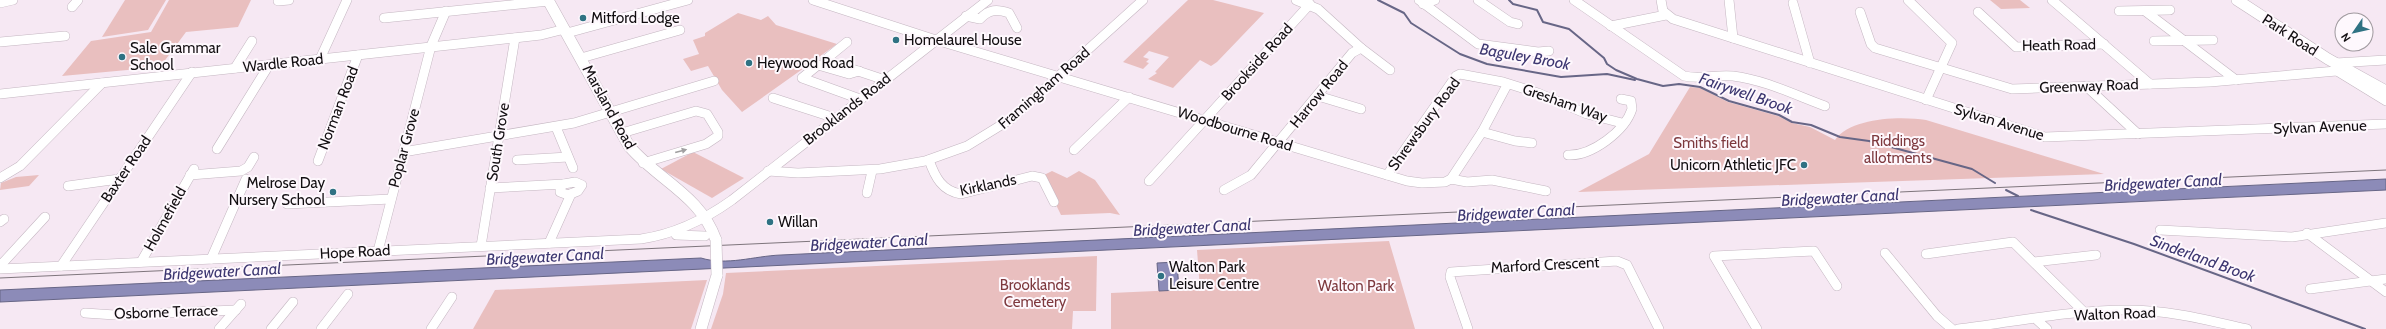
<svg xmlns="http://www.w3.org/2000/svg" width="2386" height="329" viewBox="0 0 2386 329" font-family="Cabin,sans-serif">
<rect width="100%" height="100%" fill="#f6e8f3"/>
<g fill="#e9bfbf">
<path d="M125 0H166L148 30 102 37Z"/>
<path d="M169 0H251L238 27 186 32 160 67 62 76 91 41 151 32Z"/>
<path d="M1188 0H1213L1264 13 1217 62 1211 66 1200 60 1173 88 1148 79 1157 73 1155 72 1169 57 1149 51 1143 57 1149 59 1146 62 1149 63 1143 69 1123 62Z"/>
<path d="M1990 0H2020L2030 8 2001 9Z"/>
<path d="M738 13 761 20 768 16 776 25 837 44 812 62 811 65 804 68 742 112 722 90 708 66 691 71 683 59 699 54 693 40 705 36V33Z"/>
<path d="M1690 87 1700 88 1728 102 1778 116 1792 123 1810 127 1835 140C1851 117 1902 116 1926 120L2104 174 1578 192 1649 154Z"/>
<path d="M693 152 744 178 712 198 661 169Z"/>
<path d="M1052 171 1067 178 1079 171 1095 180 1120 215 1110 213 1061 215 1042 176Z"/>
<path d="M39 175 29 186 0 190 1 183 16 177Z"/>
<path d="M1389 241 1415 329H1111V293L1200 289 1197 250Z"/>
<path d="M1097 256 1096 311H1073L1072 329H711L723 294 726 273Z"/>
<path d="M707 280 691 329H473L495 290Z"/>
</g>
<g fill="#8c8bb8" stroke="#676686">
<path d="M2386 179V190L0 302V290L701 258C727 266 754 256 781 255Z"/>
<path d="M1177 262 1179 290 1159 291 1157 263Z"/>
</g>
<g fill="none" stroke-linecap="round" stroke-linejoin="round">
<g stroke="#676686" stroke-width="2">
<path d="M1378 0 1404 13 1411 23 1460 54 1487 64 1561 77 1607 74 1635 80"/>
<path d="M1509 0 1513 4 1537 10 1543 22 1569 29 1604 58 1607 64 1616 70 1637 79 1663 86 1679 84 1700 87 1729 101 1779 115 1792 122 1811 125 1840 137 1869 141 1972 169 1995 183"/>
<path d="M2006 190 2018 196"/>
<path d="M2031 210 2134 244 2365 329"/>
</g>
<g stroke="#c4b6c1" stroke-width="10">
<g id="minor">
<path d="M813 0 936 40 1407 181 1422 183 1445 182 1451 179 1467 182 1492 180 1546 191"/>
<path d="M1296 0 1318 9 1361 48 1390 70"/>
<path d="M1419 0 1478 44 1538 52 1549 51"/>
<path d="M1478 0 1510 22 1518 24"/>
<path d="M1574 0 1684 76C1701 80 1717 74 1733 76 1765 80 1795 95 1825 106"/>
<path d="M1661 0 1663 11 1673 19 2045 137 2386 124"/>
<path d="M1729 0 1733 38"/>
<path d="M1908 0 1952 43 1926 100"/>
<path d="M2052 0 2150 84"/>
<path d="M278 1 289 0"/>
<path d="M0 3 13 0"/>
<path d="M1793 3 1810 63"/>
<path d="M1423 4 1435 0"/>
<path d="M72 7 78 0"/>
<path d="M2119 11 2170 10"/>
<path d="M2145 11 2236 80"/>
<path d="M1860 12 1871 44 1875 48 2012 89 2210 82 2348 70"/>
<path d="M1978 12 2016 47 2104 44"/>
<path d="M966 16 980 19C989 9 997 9 1009 13L1017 28"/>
<path d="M384 18 549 1"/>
<path d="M1611 26 1666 15"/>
<path d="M567 33 688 0"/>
<path d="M2154 41 2213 40"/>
<path d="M0 42 65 36"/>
<path d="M847 42 825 60 885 80"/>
<path d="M581 58 680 30"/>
<path d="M320 59 347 0"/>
<path d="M2336 63 2386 60"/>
<path d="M235 68 252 41"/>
<path d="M859 71 849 74 818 65 802 78 860 99"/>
<path d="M2337 71 2386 101"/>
<path d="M2086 86 2138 134"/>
<path d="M0 94 541 35 565 29"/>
<path d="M1318 96 1361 109"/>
<path d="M773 98 835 118"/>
<path d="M556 127 573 168"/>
<path d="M1482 132 1515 141 1532 143"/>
<path d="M622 133 696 111 707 114 718 132V136L706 144 643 163"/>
<path d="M217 149 269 65"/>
<path d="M1074 150 1129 97"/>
<path d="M403 152 574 123 714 81"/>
<path d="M1568 155C1592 156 1625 131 1632 109L1631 101 1621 99"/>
<path d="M517 160 568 157"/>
<path d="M929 160C935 177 942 191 961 194L1032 176 1042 178 1054 202"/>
<path d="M318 161 358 55"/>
<path d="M768 171 798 173 880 169 925 161 967 146 1011 119 1143 0"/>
<path d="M190 175 241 171 248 167 254 157"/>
<path d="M1387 175 1456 76 1460 74 1503 82 1538 93 1587 114 1622 123"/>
<path d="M0 178 20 166 102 83"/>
<path d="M1451 179 1482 132 1507 85"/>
<path d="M1149 181 1310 4"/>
<path d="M575 182 582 185 578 191 568 195 560 192V188L564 184Z"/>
<path d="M68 186 119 179"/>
<path d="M490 188 564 184"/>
<path d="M1224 190 1251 175 1352 53 1361 48"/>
<path d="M867 193 872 171"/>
<path d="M287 204 391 199"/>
<path d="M0 222 4 219"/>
<path d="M2160 230 2292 237 2386 223"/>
<path d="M2307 233 2386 292"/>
<path d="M676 235 705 236"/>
<path d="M549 243 571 194"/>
<path d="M481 246 515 38"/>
<path d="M378 251 431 46 446 11"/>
<path d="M1885 253 1937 316 1952 329"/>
<path d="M1926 254 2013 242 2085 313"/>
<path d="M211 259 246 179"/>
<path d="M141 262 194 169"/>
<path d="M2034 262 2096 255"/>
<path d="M0 266 45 217"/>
<path d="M61 266 192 72"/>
<path d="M0 269 641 239C675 234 704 220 732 200L988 0"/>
<path d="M2310 289 2386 279"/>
<path d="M85 313 115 315 236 310"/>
<path d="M2037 320 2047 329"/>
<path d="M219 329 241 304"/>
<path d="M271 329 293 302"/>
<path d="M321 329 348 294"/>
<path d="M431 329 452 297"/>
<path d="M1468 329 1450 277 1451 272 1617 261 1627 265 1659 329"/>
<path d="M1757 329 1714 256 1814 251 1837 286"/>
<path d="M1958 329C2013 322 2072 310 2127 310 2168 310 2207 320 2247 329"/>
</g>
</g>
<g stroke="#c4b6c1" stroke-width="12">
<g id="major">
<path d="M548 0 629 146C659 181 700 195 716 240"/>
<path d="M2237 0 2328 59 2386 91"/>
<path d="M701 329 717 275"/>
</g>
</g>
<use href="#minor" stroke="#fff" stroke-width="9"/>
<use href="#major" stroke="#fff" stroke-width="11"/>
<path stroke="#7e757c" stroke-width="1" d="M0 278 2386 170"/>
<g stroke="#c4b6c1" stroke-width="12" stroke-linecap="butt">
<path id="major-bridge" d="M716 240 717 275"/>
</g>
<use href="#major-bridge" stroke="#fff" stroke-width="11"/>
</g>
<defs><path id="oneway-solid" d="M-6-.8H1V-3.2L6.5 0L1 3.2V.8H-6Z"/></defs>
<use fill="#a09fa0" href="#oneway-solid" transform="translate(681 151) rotate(-15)"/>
<g fill="#2f7283" stroke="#fef8fd" stroke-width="1.5">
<circle cx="583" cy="18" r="4"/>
<circle cx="896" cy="40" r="4"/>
<circle cx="122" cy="57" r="4"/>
<circle cx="749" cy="63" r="4"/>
<circle cx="1804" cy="165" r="4"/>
<circle cx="333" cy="192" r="4"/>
<circle cx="770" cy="222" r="4"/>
<circle cx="1161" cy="276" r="4"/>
</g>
<g text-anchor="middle" stroke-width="4" stroke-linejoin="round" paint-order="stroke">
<g font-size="15" fill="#120e11" stroke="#fef8fd" text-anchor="start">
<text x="591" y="23">Mitford Lodge</text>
<text x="904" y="45">Homelaurel House</text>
<text x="130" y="53">Sale Grammar<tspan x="130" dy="17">School</tspan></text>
<text x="757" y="68">Heywood Road</text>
<text x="1796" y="170" text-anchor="end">Unicorn Athletic JFC</text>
<text x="325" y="188" text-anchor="end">Melrose Day<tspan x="325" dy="17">Nursery School</tspan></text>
<text x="778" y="227">Willan</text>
<text x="1169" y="272">Walton Park<tspan x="1169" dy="17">Leisure Centre</tspan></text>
</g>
<g font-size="15" fill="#120e11" stroke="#fef8fd">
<text transform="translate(2290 35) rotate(33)" y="5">Park Road</text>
<text transform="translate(2059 45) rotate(-1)" y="5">Heath Road</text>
<text transform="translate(1257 62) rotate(-48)" y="5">Brookside Road</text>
<text transform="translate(283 63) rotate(-6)" y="5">Wardle Road</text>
<text transform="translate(2089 86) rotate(-2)" y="5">Greenway Road</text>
<text transform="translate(1044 88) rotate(-41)" y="5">Framingham Road</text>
<text transform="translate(1319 94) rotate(-51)" y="5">Harrow Road</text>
<text transform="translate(1565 103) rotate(19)" y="5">Gresham Way</text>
<text transform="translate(609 107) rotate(61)" y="5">Marsland Road</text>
<text transform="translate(338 108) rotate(-69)" y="5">Norman Road</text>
<text transform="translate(847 109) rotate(-38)" y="5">Brooklands Road</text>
<text transform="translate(1999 122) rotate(17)" y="5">Sylvan Avenue</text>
<text transform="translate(1424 124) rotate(-54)" y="5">Shrewsbury Road</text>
<text transform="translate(2320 127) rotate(-2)" y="5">Sylvan Avenue</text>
<text transform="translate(1235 129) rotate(17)" y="5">Woodbourne Road</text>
<text transform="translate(498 142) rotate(-81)" y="5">South Grove</text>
<text transform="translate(404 148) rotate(-75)" y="5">Poplar Grove</text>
<text transform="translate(126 169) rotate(-56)" y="5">Baxter Road</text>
<text transform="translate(988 185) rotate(-12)" y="5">Kirklands</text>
<text transform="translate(165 219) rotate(-61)" y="5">Holmefield</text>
<text transform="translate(355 252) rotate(-3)" y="5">Hope Road</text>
<text transform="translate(1545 265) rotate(-3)" y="5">Marford Crescent</text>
<text transform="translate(166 312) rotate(-2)" y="5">Osborne Terrace</text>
<text transform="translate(2115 314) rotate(-2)" y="5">Walton Road</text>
</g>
<g font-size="15" fill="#7e393e" stroke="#fef8fd">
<text x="1898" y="146">Riddings<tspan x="1898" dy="17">allotments</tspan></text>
<text x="1711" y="148">Smiths field</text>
<text x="1035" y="290">Brooklands<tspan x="1035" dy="17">Cemetery</tspan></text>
<text x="1356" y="291">Walton Park</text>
</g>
<g font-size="16" font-style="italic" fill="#3d3771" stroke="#fef8fd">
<text transform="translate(1525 56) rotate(10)" y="6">Baguley Brook</text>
<text transform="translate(1746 93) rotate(19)" y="6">Fairywell Brook</text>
<text transform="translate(2163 182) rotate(-3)" y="6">Bridgewater Canal</text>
<text transform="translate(1840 197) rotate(-3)" y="6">Bridgewater Canal</text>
<text transform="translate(1516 212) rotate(-3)" y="6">Bridgewater Canal</text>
<text transform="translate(1192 227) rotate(-3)" y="6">Bridgewater Canal</text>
<text transform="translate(869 242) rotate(-3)" y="6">Bridgewater Canal</text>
<text transform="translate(545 256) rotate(-3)" y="6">Bridgewater Canal</text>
<text transform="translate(2203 258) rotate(20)" y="6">Sinderland Brook</text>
<text transform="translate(222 271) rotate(-3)" y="6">Bridgewater Canal</text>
</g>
</g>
<g transform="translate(2354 32) rotate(236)"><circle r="19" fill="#fef8fd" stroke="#a09a9f"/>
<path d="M0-3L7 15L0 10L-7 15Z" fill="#2f7283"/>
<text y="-6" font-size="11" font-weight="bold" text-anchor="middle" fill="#120e11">N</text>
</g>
</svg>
